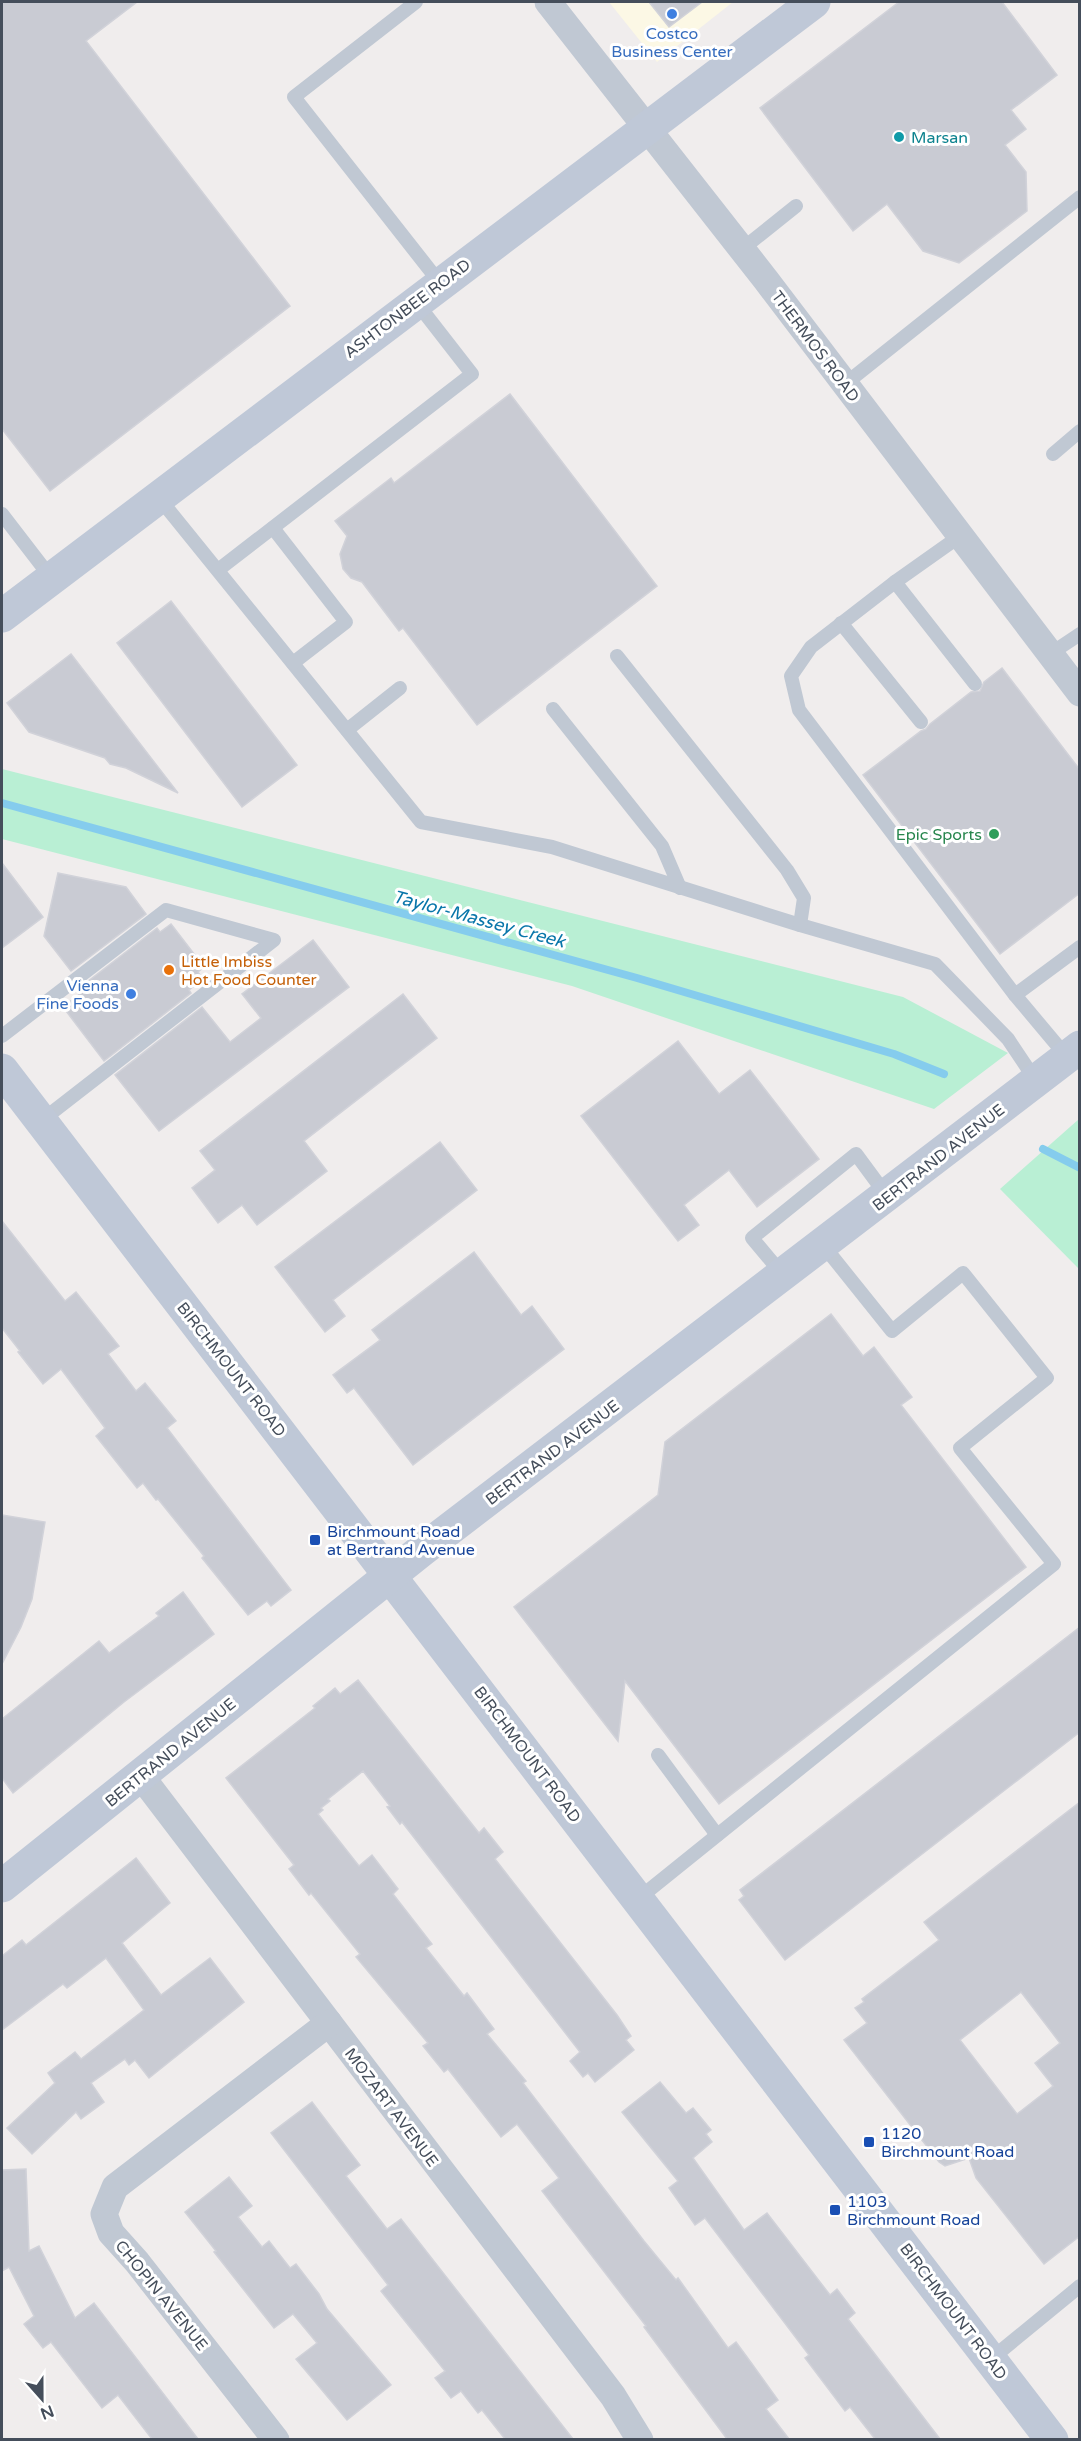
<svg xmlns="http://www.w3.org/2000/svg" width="1081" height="2441" viewBox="0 0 1081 2441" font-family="'Varela Round',sans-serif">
<rect width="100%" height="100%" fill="#f0eded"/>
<path fill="#fcf8e5" d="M609 2H733L657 62Z"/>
<g fill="#b9efd4">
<path d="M2 769 903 997 1008 1053 934 1109 572 986 2 839Z"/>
<path d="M1079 1119V1269L1000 1189Z"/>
</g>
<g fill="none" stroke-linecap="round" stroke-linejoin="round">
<g stroke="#85cced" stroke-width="8">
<path d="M2 803 637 978 894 1054 944 1074"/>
<path d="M1043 1149 1080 1168"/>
</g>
</g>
<g fill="#c9cbd3" stroke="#d1d2d9" stroke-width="1.5" fill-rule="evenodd">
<path d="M2 2H137L86 41 290 306 50 491 2 429Z"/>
<path d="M649 2H702L669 27Z"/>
<path d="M899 2H1002L1057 75 1011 110 1026 129 1005 145 1026 172 1027 211 959 263 923 251 887 204 853 231 760 108Z"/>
<path d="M510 394 657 586 477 725 403 628 399 631 362 582 351 578 343 569 340 554 347 536 335 521 391 478 394 483Z"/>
<path d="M171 601 297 765 242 807 117 643Z"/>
<path d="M71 654 178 793 126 768 110 764 105 758 29 732 7 703Z"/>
<path d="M1002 668 1080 770V893L1000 954 863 775 921 731 926 729 930 724 971 692 980 691 984 682Z"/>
<path d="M2 863 43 917 2 948Z"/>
<path d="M58 873 126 887 146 914 71 971 44 936Z"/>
<path d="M171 924 204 967 198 972 203 979 189 990 191 993 104 1061 63 1007 85 990 82 986 157 928 160 932Z"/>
<path d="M313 940 349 987 159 1131 115 1075 202 1007 230 1042 261 1018 242 994Z"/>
<path d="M403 994 437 1038 304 1141 327 1171 257 1225 242 1205 218 1223 192 1188 215 1170 200 1151Z"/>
<path d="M678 1041 719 1094 750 1070 819 1159 757 1207 729 1170 684 1205 699 1225 678 1241 581 1116Z"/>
<path d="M440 1142 477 1190 333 1300 345 1316 325 1332 275 1267Z"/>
<path d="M2 1221 65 1301 76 1292 119 1346 108 1354 136 1391 145 1383 176 1421 167 1428 291 1590 271 1606 267 1601 248 1615 202 1558 204 1556 158 1499 156 1500 143 1483 137 1488 96 1436 105 1428 61 1369 43 1384 18 1352 20 1351 2 1328Z"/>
<path d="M474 1252 521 1315 532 1306 564 1349 413 1465 354 1388 347 1393 333 1375 380 1340 372 1330Z"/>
<path d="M831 1314 863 1356 874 1347 912 1397 901 1405 1026 1567 719 1804 625 1681 618 1741 514 1607 658 1495 665 1442Z"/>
<path d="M2 1515 45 1522 32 1599 21 1627 2 1664Z"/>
<path d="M183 1592 214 1634 124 1702 13 1793 2 1778V1719L99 1641 109 1653 159 1616 156 1613Z"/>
<path d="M1080 1627V1732L785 1960 739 1900 744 1896 740 1890Z"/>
<path d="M358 1680 479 1833 484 1828 503 1852 495 1859 617 2015 631 2036 626 2040 634 2050 595 2082 588 2073 583 2077 570 2061 580 2052 402 1822 400 1824 387 1807 390 1806 363 1771 328 1799 330 1801 321 1808 323 1810 318 1814 359 1866 372 1855 398 1889 393 1894 432 1944 426 1948 464 1996 467 1993 494 2029 487 2034 526 2081 523 2083 644 2241 676 2280 678 2278 728 2348 736 2342 747 2357 778 2400 766 2409 789 2439H727L644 2327 646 2326 542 2191 559 2178 517 2124 501 2137 448 2069 444 2072 423 2046 428 2043 356 1957 360 1954 311 1893 309 1895 289 1869 294 1865 226 1778 315 1708 313 1706 335 1688 340 1694Z"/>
<path d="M1080 1802V2236L1044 2264 976 2178 969 2158 945 2166 939 2162 844 2040 867 2023 855 2008 864 2002 862 1999 939 1940 924 1922ZM1021 1992 1060 2043 1035 2063 1053 2086 1017 2114 960 2040Z"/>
<path d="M136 1858 170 1903 122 1943 161 1995 210 1958 244 2002 149 2078 135 2060 129 2065 125 2059 91 2083 104 2102 81 2119 76 2112 32 2154 7 2128 55 2083 48 2073 75 2052 81 2059 144 2010 106 1958 67 1988 63 1984 2 2030V1956L22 1940 26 1945Z"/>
<path d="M660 2082 686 2113 693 2108 711 2130 706 2134 712 2142 693 2158 744 2230 767 2213 830 2295 837 2289 855 2313 848 2319 940 2439H875L850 2407 845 2411 805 2358 809 2355 705 2218 695 2225 669 2188 678 2181 622 2112Z"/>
<path d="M312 2102 360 2165 346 2176 387 2229 401 2219 573 2439H505L482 2410 478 2413 461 2391 451 2398 435 2378 445 2371 381 2291 388 2285 271 2133Z"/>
<path d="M26 2169 29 2251 39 2246 75 2318 94 2303 198 2439H152L118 2395 102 2408 51 2342 43 2348 24 2324 34 2316 9 2267 2 2271V2170Z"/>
<path d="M229 2177 252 2206 238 2217 262 2247 269 2241 290 2268 296 2264 319 2294 327 2309 391 2385 347 2420 296 2359 317 2343 293 2314 274 2328 214 2252 216 2251 185 2212Z"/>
</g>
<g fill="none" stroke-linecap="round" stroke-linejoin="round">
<g stroke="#c0c8d3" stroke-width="14">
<path d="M416 2 294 97 440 283"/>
<path d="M741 250 796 206"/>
<path d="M845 384 1080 197"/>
<path d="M1053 454 1080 431"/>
<path d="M159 498 421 822 552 847 800 925 935 964 1008 1039 1036 1081"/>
<path d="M2 514 52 579"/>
<path d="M273 528 346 622 293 663"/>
<path d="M960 536 895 582 811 647 791 676 799 710 1015 995 1067 1057"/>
<path d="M218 570 472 374 416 302"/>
<path d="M895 582 975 684"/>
<path d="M841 623 921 722"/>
<path d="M1050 654 1080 634"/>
<path d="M617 656 787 870 804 898 800 925"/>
<path d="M553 709 662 846 680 888"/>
<path d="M347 730 400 688"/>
<path d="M1015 995 1080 947"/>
<path d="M2 1036 166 910 274 940 41 1121"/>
<path d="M783 1275 752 1238 856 1154 887 1196"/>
<path d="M658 1755 717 1835"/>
<path d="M638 1899 1054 1564 960 1448 1047 1378 963 1273 892 1331 823 1245"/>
<path d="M991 2359 1080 2286"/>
</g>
<g stroke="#c0c8d3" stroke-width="27">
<path d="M548 2 766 280 1080 693"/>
<path d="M141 1776 613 2396 640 2440"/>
<path d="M276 2440 137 2262 111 2233 104 2214 115 2187 329 2023"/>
</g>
<g stroke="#bfc8d7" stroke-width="33">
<path d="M2 616 814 2"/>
<path d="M2 1070 1052 2440"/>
<path d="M2 1886 422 1550 1080 1047"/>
</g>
</g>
<g fill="#3f7fe0" stroke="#fff" stroke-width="2">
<circle cx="672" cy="14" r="6"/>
<circle cx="131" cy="994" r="6"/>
</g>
<circle fill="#0f9aa8" stroke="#fff" stroke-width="2" cx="899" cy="137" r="6"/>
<circle fill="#2e9e5b" stroke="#fff" stroke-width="2" cx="994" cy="834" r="6"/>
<circle fill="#e8710a" stroke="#fff" stroke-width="2" cx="169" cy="970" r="6"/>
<g fill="#1a4fb4" stroke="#fff" stroke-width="2">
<rect x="309" y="1534" width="12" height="12" rx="3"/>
<rect x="863" y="2136" width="12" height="12" rx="3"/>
<rect x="829" y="2204" width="12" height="12" rx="3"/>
</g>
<g text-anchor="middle" stroke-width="6" stroke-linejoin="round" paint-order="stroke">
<g font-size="16" fill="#366cbe" stroke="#fff">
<text x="672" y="39">Costco<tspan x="672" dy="18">Business Center</tspan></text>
<text x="119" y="991" text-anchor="end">Vienna<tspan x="119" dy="18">Fine Foods</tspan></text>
</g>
<g font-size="16" fill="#0d838f" stroke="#fff" text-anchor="start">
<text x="911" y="143">Marsan</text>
</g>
<g font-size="16" fill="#454e5b" stroke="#fff">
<text transform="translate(407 308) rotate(-37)" y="6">ASHTONBEE ROAD</text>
<text transform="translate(816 346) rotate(53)" y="6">THERMOS ROAD</text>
<text transform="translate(938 1157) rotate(-38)" y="6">BERTRAND AVENUE</text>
<text transform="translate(232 1369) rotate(52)" y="6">BIRCHMOUNT ROAD</text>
<text transform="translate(552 1452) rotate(-37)" y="6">BERTRAND AVENUE</text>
<text transform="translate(170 1752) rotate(-39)" y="6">BERTRAND AVENUE</text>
<text transform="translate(528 1754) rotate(53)" y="6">BIRCHMOUNT ROAD</text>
<text transform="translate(392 2107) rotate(53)" y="6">MOZART AVENUE</text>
<text transform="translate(162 2295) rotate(51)" y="6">CHOPIN AVENUE</text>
<text transform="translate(954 2311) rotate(53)" y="6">BIRCHMOUNT ROAD</text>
</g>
<g font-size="16" fill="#27864d" stroke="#fff" text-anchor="end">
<text x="982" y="840">Epic Sports</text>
</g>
<g font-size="16" fill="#c56008" stroke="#fff" text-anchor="start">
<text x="181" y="967">Little Imbiss<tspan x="181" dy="18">Hot Food Counter</tspan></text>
</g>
<g font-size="16" fill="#164399" stroke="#fff" text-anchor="start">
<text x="327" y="1537">Birchmount Road<tspan x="327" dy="18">at Bertrand Avenue</tspan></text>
<text x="881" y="2139">1120<tspan x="881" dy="18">Birchmount Road</tspan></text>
<text x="847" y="2207">1103<tspan x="847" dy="18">Birchmount Road</tspan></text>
</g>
<g font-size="18" font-style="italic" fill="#0976aa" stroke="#fff">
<text transform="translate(479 919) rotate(15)" y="6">Taylor-Massey Creek</text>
</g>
</g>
<rect width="1081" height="2441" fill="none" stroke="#454e5b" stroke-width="6"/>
<g transform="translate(42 2399) rotate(159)" stroke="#ffffff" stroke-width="4.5" paint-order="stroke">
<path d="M0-4.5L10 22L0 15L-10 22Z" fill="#454e5b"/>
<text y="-9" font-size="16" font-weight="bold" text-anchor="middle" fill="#454e5b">N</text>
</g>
</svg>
